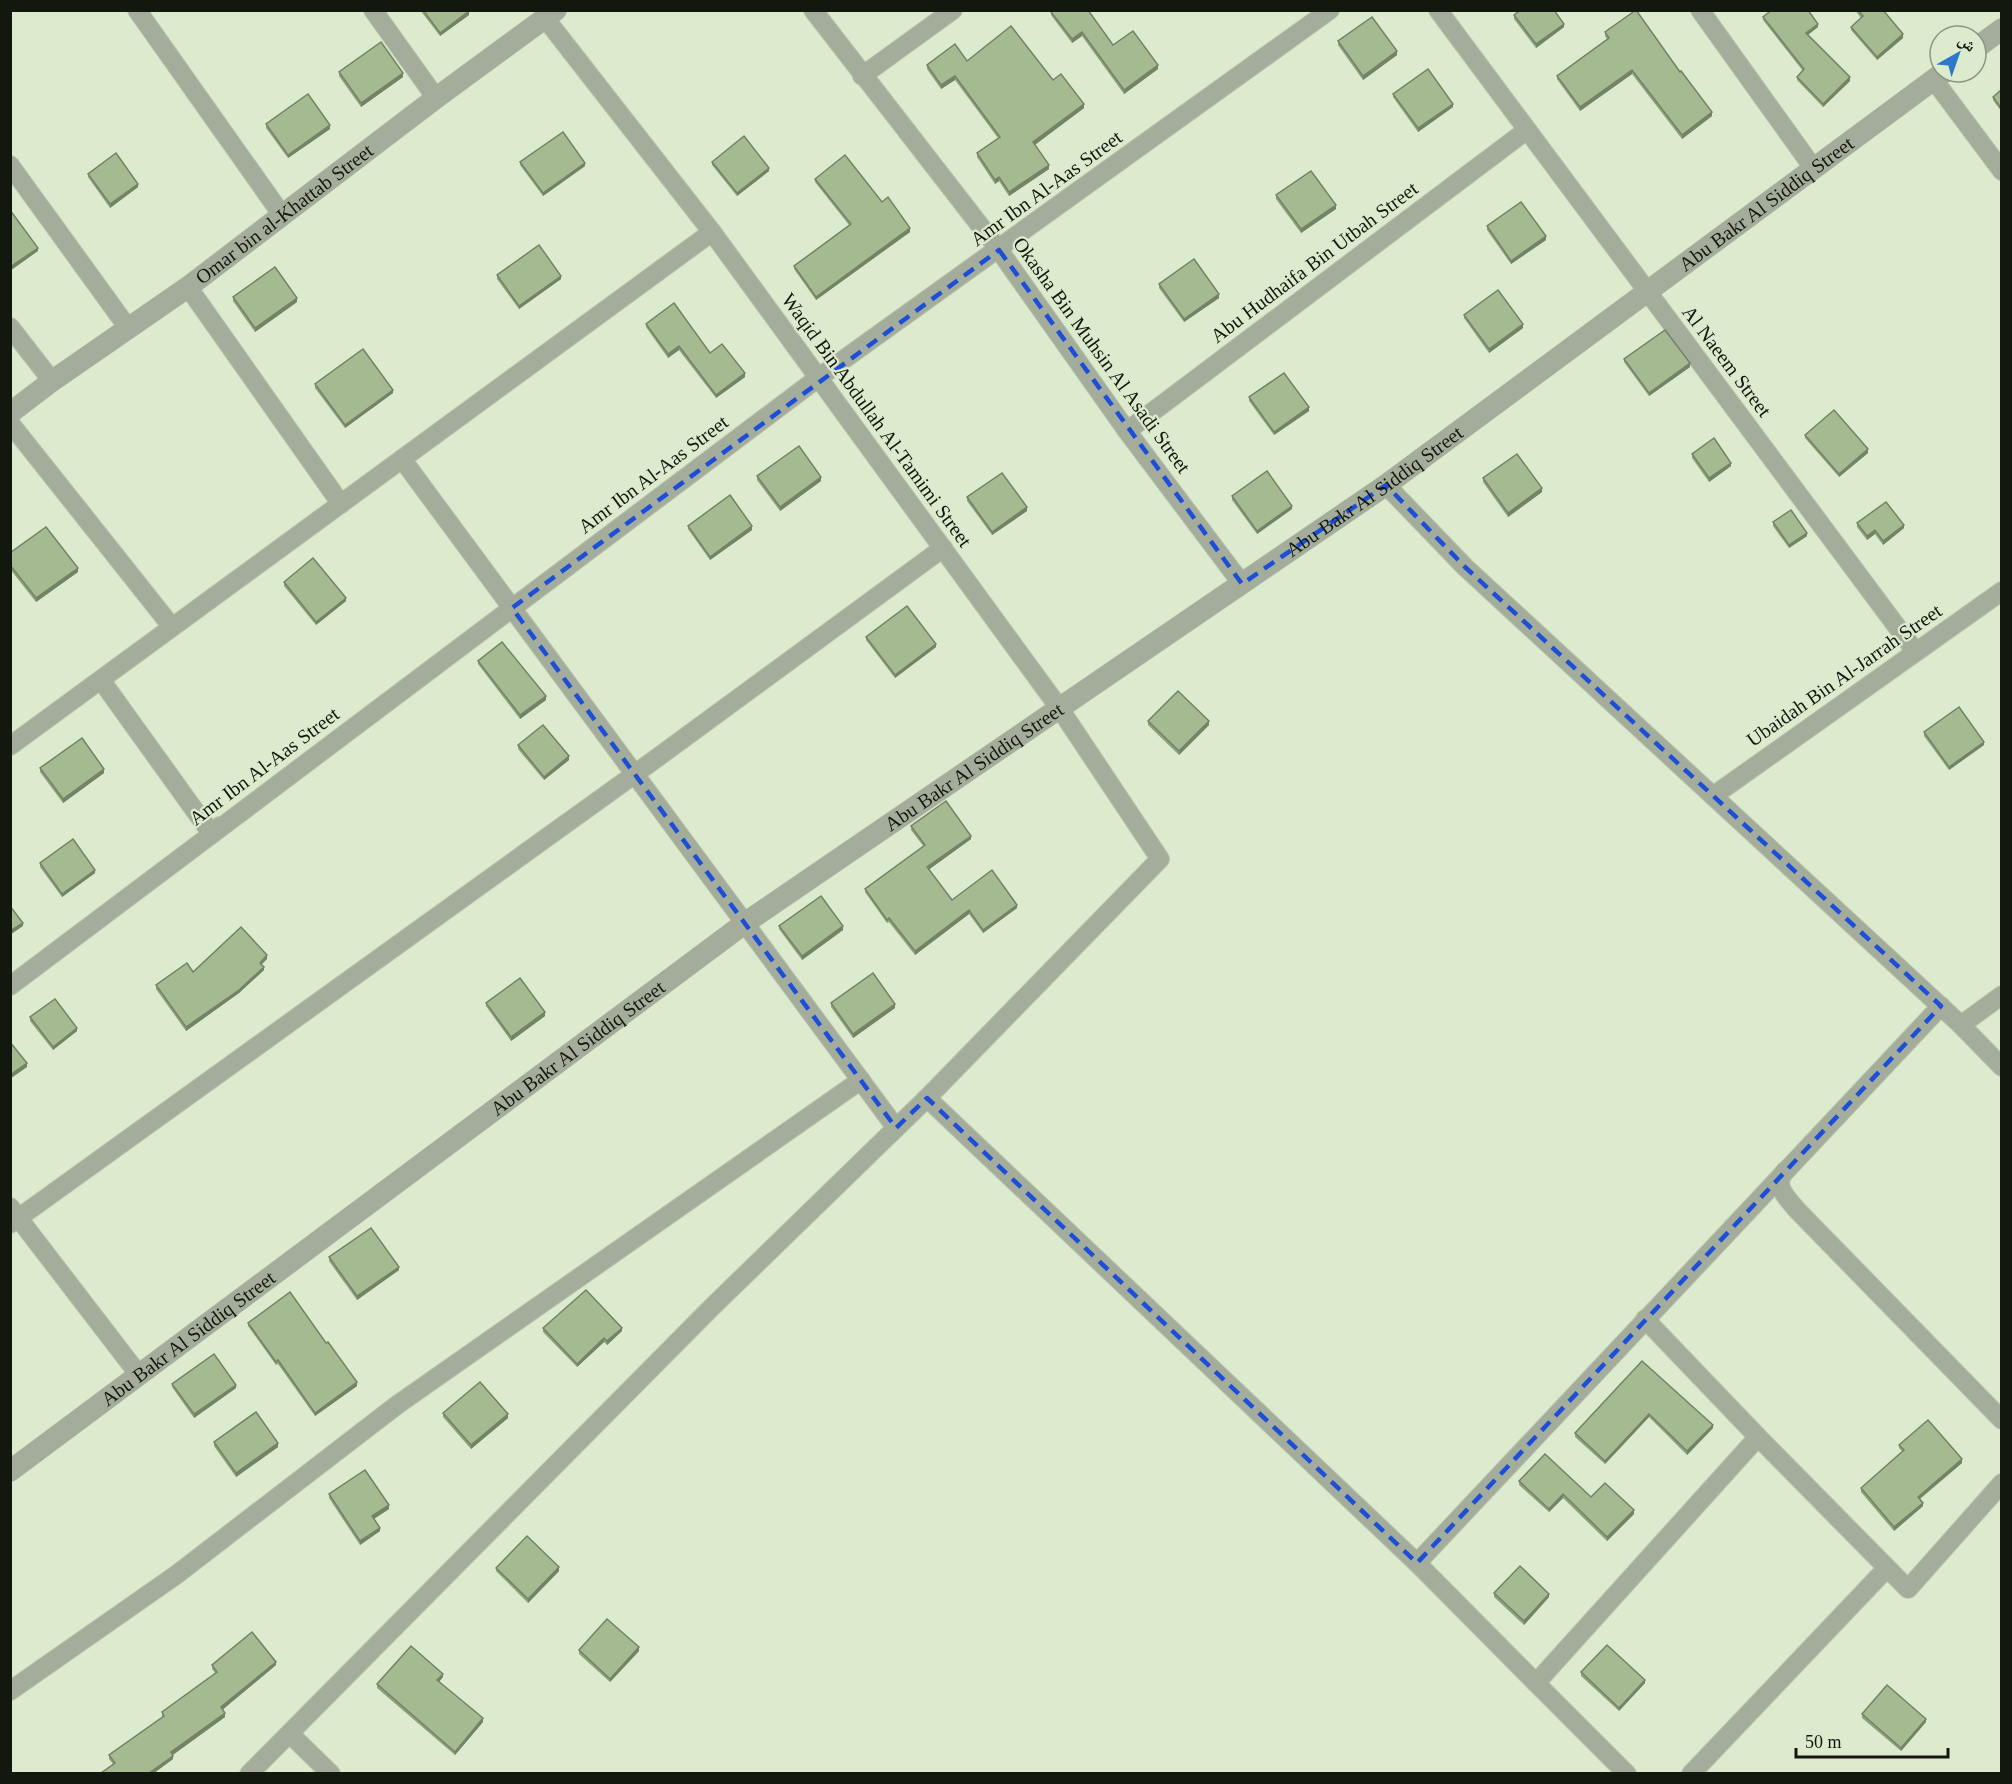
<svg xmlns="http://www.w3.org/2000/svg" width="2012" height="1784" viewBox="0 0 2012 1784" font-family="'Times New Roman','Noto Naskh Arabic',serif">
<rect width="100%" height="100%" fill="#dcebce"/>
<g fill="none" stroke-linecap="round" stroke-linejoin="round">
<g stroke="#b8c5ab" stroke-width="20">
<g id="minor">
<path d="M137 10 282 215"/>
<path d="M373 10 436 98"/>
<path d="M813 10 999 250 1127 431 1242 584"/>
<path d="M1438 10 1915 651"/>
<path d="M1700 10 1814 169"/>
<path d="M862 76 953 10"/>
<path d="M1934 80 2002 171"/>
<path d="M10 165 128 328"/>
<path d="M188 287 341 504"/>
<path d="M10 327 52 381"/>
<path d="M10 423 172 627"/>
<path d="M1127 431 1527 130"/>
<path d="M402 459 896 1128"/>
<path d="M1386 485 1465 567 1961 1025 2002 1067"/>
<path d="M101 680 211 833 220 826"/>
<path d="M10 746 712 232"/>
<path d="M1713 796 2002 591"/>
<path d="M10 986 818 378 1330 10"/>
<path d="M1961 1025 2002 995"/>
<path d="M927 1098 1417 1563 1941 1006"/>
<path d="M1785 1171C1772 1185 1788 1199 1797 1210L2002 1420"/>
<path d="M10 1207 139 1375"/>
<path d="M10 1224 635 774 943 548"/>
<path d="M1758 1437 1908 1589 2002 1483"/>
<path d="M1417 1563 1536 1683 1758 1437 1645 1319"/>
<path d="M1536 1683 1627 1774"/>
<path d="M10 1691 176 1575 397 1405 861 1080"/>
<path d="M290 1734 331 1774"/>
<path d="M249 1774 712 1307 927 1098 1160 859 1060 709 712 232 545 18"/>
<path d="M1691 1774 1887 1568"/>
</g>
</g>
<g stroke="#b8c5ab" stroke-width="22">
<g id="tertiary">
<path d="M1976 48 2002 29"/>
<path id="s1" d="M10 413 52 381 188 287 436 98 556 10"/>
<path id="s2" d="M10 1471 745 923 1386 485 1944 72"/>
</g>
</g>
<use href="#minor" stroke="#a4ad9b" stroke-width="18"/>
<use href="#tertiary" stroke="#a4ad9b" stroke-width="21"/>
</g>
<g fill="#8fa07d">
<path d="M420 10H468L469 15 440 36Z"/>
<path d="M1855 10H1883L1903 38 1877 60 1851 30V27L1861 18Z"/>
<path d="M1051 12 1113 45 1158 69 1124 94 1082 36 1072 43 1051 15Z"/>
<path d="M1514 15 1564 27 1536 48 1514 19Z"/>
<path d="M1763 17 1818 27 1808 35 1850 81 1823 107 1797 80V77L1803 71 1763 20Z"/>
<path d="M1605 32 1712 116 1682 139 1632 74 1580 111 1557 79V76L1607 39 1605 36Z"/>
<path d="M1338 41 1397 55 1363 80 1338 45Z"/>
<path d="M967 61 1053 80 1084 108 1035 145 1049 169 1009 196 999 181 995 184 977 157V153L998 138 955 80 941 89 927 69V65Z"/>
<path d="M339 72 403 77 361 107 339 76Z"/>
<path d="M2001 90V111L1993 100V97Z"/>
<path d="M1393 94 1453 107 1418 132 1393 97Z"/>
<path d="M266 124 330 129 288 158 266 128Z"/>
<path d="M520 162 585 166 543 196 520 165Z"/>
<path d="M712 162 769 171 737 196 712 165Z"/>
<path d="M88 174 138 187 110 208 88 177Z"/>
<path d="M815 179 882 202 910 232 816 300 794 269V266L849 225 815 182Z"/>
<path d="M1276 195 1336 209 1301 233 1276 199Z"/>
<path d="M1487 226 1546 240 1511 264 1487 230Z"/>
<path d="M497 275 561 279 519 309 497 279Z"/>
<path d="M1159 284 1219 298 1184 322 1159 288Z"/>
<path d="M233 297 297 302 255 332 233 301Z"/>
<path d="M1464 315 1523 328 1489 353 1464 318Z"/>
<path d="M646 324 745 377 716 398 679 350 668 358 646 327Z"/>
<path d="M1624 359 1690 367 1649 396 1624 362Z"/>
<path d="M315 384 393 393 345 428 315 388Z"/>
<path d="M1249 397 1309 411 1274 435 1249 401Z"/>
<path d="M1805 435 1868 453 1839 477 1805 438Z"/>
<path d="M1692 454 1731 466 1709 482 1692 458Z"/>
<path d="M757 476 821 481 780 511 757 480Z"/>
<path d="M1483 478 1542 492 1508 517 1483 482Z"/>
<path d="M1232 496 1292 509 1257 534 1232 500Z"/>
<path d="M967 497 1027 511 992 535 967 501Z"/>
<path d="M1773 522 1807 536 1789 548 1773 526Z"/>
<path d="M1857 523 1904 528 1883 545 1875 534 1867 540 1857 527Z"/>
<path d="M688 526 752 530 710 560 688 529Z"/>
<path d="M10 553 78 572 36 602 10 569Z"/>
<path d="M284 582 346 601 316 625 284 586Z"/>
<path d="M866 637 936 647 895 678 866 640Z"/>
<path d="M478 661 546 700 520 719 478 664Z"/>
<path d="M1148 721 1209 725 1179 755 1148 725Z"/>
<path d="M1924 732 1984 745 1949 770 1924 736Z"/>
<path d="M518 745 569 760 544 780 518 749Z"/>
<path d="M40 768 104 773 63 803 40 772Z"/>
<path d="M911 826 971 839 929 869 952 900 1017 908 983 933 969 914 915 955 889 922 887 923 865 892V889L924 847 911 830Z"/>
<path d="M40 863 95 873 62 897 40 867Z"/>
<path d="M779 926 843 930 802 960 779 929Z"/>
<path d="M267 959 261 964 264 970 239 993 186 1031 156 989V985L193 972Z"/>
<path d="M486 1003 545 1016 511 1041 486 1006Z"/>
<path d="M831 1003 895 1008 853 1038 831 1007Z"/>
<path d="M30 1017 77 1031 53 1050 30 1021Z"/>
<path d="M329 1257 399 1270 357 1300 329 1261Z"/>
<path d="M248 1323 357 1386 315 1416 278 1364 276 1365 248 1326Z"/>
<path d="M543 1328 622 1331 607 1345 604 1342 577 1367 543 1332Z"/>
<path d="M1642 1361 1713 1428 1687 1455 1649 1417 1605 1464 1575 1437V1433Z"/>
<path d="M172 1384 236 1388 194 1418 172 1387Z"/>
<path d="M443 1413 508 1418 471 1449 443 1417Z"/>
<path d="M214 1442 278 1447 236 1477 214 1446Z"/>
<path d="M1899 1445 1962 1463 1920 1499 1923 1506 1894 1531 1861 1492V1488L1903 1452 1899 1448Z"/>
<path d="M1519 1481 1591 1497 1634 1514 1607 1541 1563 1498 1549 1512 1519 1485Z"/>
<path d="M329 1494 389 1509 374 1519 380 1531 360 1545 329 1498Z"/>
<path d="M496 1568 559 1571 528 1603 496 1571Z"/>
<path d="M1494 1593 1549 1597 1524 1625 1494 1597Z"/>
<path d="M579 1650 639 1651 610 1682 579 1654Z"/>
<path d="M212 1665H276L223 1709 225 1717 173 1755V1759L154 1773H101L113 1764 109 1759V1755L162 1717V1712L216 1674 212 1669Z"/>
<path d="M1581 1672 1645 1683 1619 1711 1581 1676Z"/>
<path d="M443 1677 439 1682 483 1722 455 1755 377 1688V1684Z"/>
<path d="M1862 1714 1926 1722 1901 1751 1862 1718Z"/>
</g>
<g fill="#748266">
<path d="M469 11V15L440 36V33Z"/>
<path d="M1564 24V27L1536 48V44Z"/>
<path d="M1818 24V27L1806 36V33Z"/>
<path d="M1082 32V36L1072 43V39Z"/>
<path d="M1903 34V38L1877 60V57Z"/>
<path d="M1397 51V55L1363 80V76Z"/>
<path d="M1158 65V69L1124 94V90Z"/>
<path d="M1632 70V74L1580 111V107Z"/>
<path d="M403 73V77L361 107V103Z"/>
<path d="M955 76V80L941 89V85Z"/>
<path d="M1850 77V81L1823 107V104Z"/>
<path d="M1084 104V108L1033 146V142Z"/>
<path d="M1453 104V107L1418 132V128Z"/>
<path d="M1712 112V116L1682 139V135Z"/>
<path d="M330 125V129L288 158V155Z"/>
<path d="M585 163V166L543 196V193Z"/>
<path d="M1049 165V169L1009 196V192Z"/>
<path d="M769 168V171L737 196V193Z"/>
<path d="M999 177V181L995 184V180Z"/>
<path d="M138 184V187L110 208V204Z"/>
<path d="M1336 205V209L1301 233V229Z"/>
<path d="M910 228V232L816 300V297Z"/>
<path d="M1546 236V240L1511 264V261Z"/>
<path d="M38 248V251L10 271V267Z"/>
<path d="M561 276V279L519 309V306Z"/>
<path d="M1219 294V298L1184 322V319Z"/>
<path d="M297 298V302L255 332V328Z"/>
<path d="M1523 324V328L1489 353V349Z"/>
<path d="M679 346V350L668 358V354Z"/>
<path d="M1690 363V367L1649 396V393Z"/>
<path d="M745 373V377L716 398V395Z"/>
<path d="M393 390V393L345 428V425Z"/>
<path d="M1309 407V411L1274 435V432Z"/>
<path d="M1868 449V453L1839 477V474Z"/>
<path d="M1731 463V466L1709 482V478Z"/>
<path d="M821 477V481L780 511V507Z"/>
<path d="M1542 488V492L1508 517V513Z"/>
<path d="M1292 506V509L1257 534V531Z"/>
<path d="M1027 507V511L992 535V532Z"/>
<path d="M1904 525V528L1883 545V541Z"/>
<path d="M752 526V530L710 560V557Z"/>
<path d="M1875 530V534L1867 540V536Z"/>
<path d="M1807 533V536L1789 548V545Z"/>
<path d="M78 568V572L36 602V598Z"/>
<path d="M346 598V601L316 625V622Z"/>
<path d="M936 644V647L895 678V675Z"/>
<path d="M546 696V700L520 719V715Z"/>
<path d="M1209 721V725L1179 755V751Z"/>
<path d="M1984 742V745L1949 770V767Z"/>
<path d="M569 756V760L544 780V777Z"/>
<path d="M104 769V773L63 803V799Z"/>
<path d="M971 836V839L927 871V867Z"/>
<path d="M95 870V873L62 897V894Z"/>
<path d="M1017 905V908L983 933V930Z"/>
<path d="M969 910V914L915 955V951Z"/>
<path d="M23 923V926L10 935V931Z"/>
<path d="M843 926V930L802 960V956Z"/>
<path d="M267 955V959L260 966V963Z"/>
<path d="M264 967V970L239 993 186 1031V1027Z"/>
<path d="M895 1004V1008L853 1038V1034Z"/>
<path d="M545 1012V1016L511 1041V1037Z"/>
<path d="M77 1028V1031L53 1050V1047Z"/>
<path d="M27 1063V1067L10 1079V1075Z"/>
<path d="M399 1267V1270L357 1300V1296Z"/>
<path d="M622 1328V1331L607 1345V1341Z"/>
<path d="M604 1338V1342L577 1367V1364Z"/>
<path d="M357 1382V1386L315 1416V1413Z"/>
<path d="M236 1385V1388L194 1418V1414Z"/>
<path d="M508 1414V1418L471 1449V1445Z"/>
<path d="M1649 1414V1417L1605 1464V1461Z"/>
<path d="M1713 1425V1428L1687 1455V1451Z"/>
<path d="M278 1443V1447L236 1477V1473Z"/>
<path d="M1962 1459V1463L1918 1500V1497Z"/>
<path d="M1563 1494V1498L1549 1512V1509Z"/>
<path d="M1923 1503V1506L1894 1531V1527Z"/>
<path d="M389 1505V1509L372 1520V1516Z"/>
<path d="M1634 1510V1514L1607 1541V1537Z"/>
<path d="M380 1528V1531L360 1545V1541Z"/>
<path d="M559 1567V1571L528 1603V1599Z"/>
<path d="M1549 1594V1597L1524 1625V1621Z"/>
<path d="M639 1647V1651L610 1682V1679Z"/>
<path d="M276 1662V1665L221 1711V1707Z"/>
<path d="M443 1674V1677L437 1684V1680Z"/>
<path d="M1645 1680V1683L1619 1711V1708Z"/>
<path d="M225 1713V1717L171 1756V1752Z"/>
<path d="M483 1718V1722L455 1755V1752Z"/>
<path d="M1926 1719V1722L1901 1751V1748Z"/>
<path d="M173 1756V1759L154 1773H149Z"/>
</g>
<g fill="#a6ba91" stroke="#748266" stroke-width="1.5">
<path d="M423 10H468L469 11 440 33Z"/>
<path d="M1053 10H1088L1113 45 1133 31 1158 65 1124 90 1082 32 1072 39 1051 12Z"/>
<path d="M1520 10H1554L1564 24 1536 44 1514 15Z"/>
<path d="M1636 10 1680 72 1681 71 1712 112 1682 135 1632 70 1580 107 1557 76 1609 38 1605 32Z"/>
<path d="M1772 10H1808L1818 24 1806 33 1850 77 1823 104 1797 77 1804 69 1763 17Z"/>
<path d="M1858 10H1883L1903 34 1877 57 1851 27 1863 16Z"/>
<path d="M1372 17 1397 51 1363 76 1338 41Z"/>
<path d="M1011 26 1053 80 1061 74 1084 104 1033 142 1049 165 1009 192 999 177 995 180 977 153 1000 137 955 76 941 85 927 65 955 44 967 61Z"/>
<path d="M381 42 403 73 361 103 339 72Z"/>
<path d="M1428 69 1453 104 1418 128 1393 94Z"/>
<path d="M2001 90V108L1993 97Z"/>
<path d="M308 94 330 125 288 155 266 124Z"/>
<path d="M563 132 585 163 543 193 520 162Z"/>
<path d="M744 136 769 168 737 193 712 162Z"/>
<path d="M116 153 138 184 110 204 88 174Z"/>
<path d="M845 155 882 202 888 197 910 228 816 297 794 266 851 224 815 179Z"/>
<path d="M1311 171 1336 205 1301 229 1276 195Z"/>
<path d="M1521 202 1546 236 1511 261 1487 226Z"/>
<path d="M10 210 38 248 10 267Z"/>
<path d="M539 245 561 276 519 306 497 275Z"/>
<path d="M1194 259 1219 294 1184 319 1159 284Z"/>
<path d="M275 267 297 298 255 328 233 297Z"/>
<path d="M1498 290 1523 324 1489 349 1464 315Z"/>
<path d="M674 303 710 353 722 344 745 373 716 395 679 346 668 354 646 324Z"/>
<path d="M1665 330 1690 363 1649 393 1624 359Z"/>
<path d="M363 349 393 390 345 425 315 384Z"/>
<path d="M1284 373 1309 407 1274 432 1249 397Z"/>
<path d="M1834 410 1868 449 1839 474 1805 435Z"/>
<path d="M1714 438 1731 463 1709 478 1692 454Z"/>
<path d="M799 446 821 477 780 507 757 476Z"/>
<path d="M1517 454 1542 488 1508 513 1483 478Z"/>
<path d="M1267 471 1292 506 1257 531 1232 496Z"/>
<path d="M1002 473 1027 507 992 532 967 497Z"/>
<path d="M730 495 752 526 710 557 688 526Z"/>
<path d="M1886 502 1904 525 1883 541 1875 530 1867 536 1857 523Z"/>
<path d="M1791 510 1807 533 1789 545 1773 522Z"/>
<path d="M46 527 78 568 36 598 10 565V553Z"/>
<path d="M313 558 346 598 316 622 284 582Z"/>
<path d="M907 606 936 644 895 675 866 637Z"/>
<path d="M502 642 546 696 520 715 478 661Z"/>
<path d="M1178 691 1209 721 1179 751 1148 721Z"/>
<path d="M1959 707 1984 742 1949 767 1924 732Z"/>
<path d="M543 725 569 756 544 777 518 745Z"/>
<path d="M82 738 104 769 63 799 40 768Z"/>
<path d="M946 801 971 836 927 867 952 900 992 870 1017 905 983 930 969 910 915 951 889 918 887 920 865 889 925 845 911 826Z"/>
<path d="M73 839 95 870 62 894 40 863Z"/>
<path d="M821 896 843 926 802 956 779 926Z"/>
<path d="M10 906 23 923 10 931Z"/>
<path d="M241 927 267 955 260 963 264 967 239 990 186 1027 156 985 187 963 193 972Z"/>
<path d="M873 973 895 1004 853 1034 831 1003Z"/>
<path d="M520 978 545 1012 511 1037 486 1003Z"/>
<path d="M55 999 77 1028 53 1047 30 1017Z"/>
<path d="M10 1042 27 1063 10 1075Z"/>
<path d="M371 1228 399 1267 357 1296 329 1257Z"/>
<path d="M586 1290 622 1328 607 1341 604 1338 577 1364 543 1328Z"/>
<path d="M290 1292 326 1343 328 1342 357 1382 315 1413 278 1360 276 1362 248 1323Z"/>
<path d="M214 1354 236 1385 194 1414 172 1384Z"/>
<path d="M1642 1361 1713 1425 1687 1451 1649 1414 1605 1461 1575 1433Z"/>
<path d="M480 1382 508 1414 471 1445 443 1413Z"/>
<path d="M256 1412 278 1443 236 1473 214 1442Z"/>
<path d="M1928 1420 1962 1459 1918 1497 1923 1503 1894 1527 1861 1488 1904 1450 1899 1445Z"/>
<path d="M1545 1454 1591 1497 1605 1483 1634 1510 1607 1537 1563 1494 1549 1509 1519 1481Z"/>
<path d="M365 1470 389 1505 372 1516 380 1528 360 1541 329 1494Z"/>
<path d="M527 1536 559 1567 528 1599 496 1568Z"/>
<path d="M1520 1566 1549 1594 1524 1621 1494 1593Z"/>
<path d="M607 1619 639 1647 610 1679 579 1650Z"/>
<path d="M252 1632 276 1662 221 1707 225 1713 171 1752 173 1756 149 1773H101L115 1763 109 1755 164 1716 162 1712 217 1672 212 1665Z"/>
<path d="M1607 1645 1645 1680 1619 1708 1581 1672Z"/>
<path d="M411 1646 443 1674 437 1680 483 1718 455 1752 377 1684Z"/>
<path d="M1887 1685 1926 1719 1901 1748 1862 1714Z"/>
</g>
<path fill="none" stroke="#1d4ed8" stroke-width="4.5" stroke-dasharray="12 8" stroke-linejoin="round" d="M999 250 1242 584 1386 485 1465 567 1941 1006 1417 1563 927 1098 896 1128 512 608Z"/>
<g text-anchor="middle" stroke-width="4.5" stroke-linejoin="round" paint-order="stroke">
<g font-size="20" fill="#13180e" stroke="#dcebce">
<text transform="translate(1046 188) rotate(-36)" y="7">Amr Ibn Al-Aas Street</text>
<text dy="7" stroke="none"><textPath href="#s2" startOffset="2166">Abu Bakr Al Siddiq Street</textPath></text>
<text dy="7" stroke="none"><textPath href="#s1" startOffset="339">Omar bin al-Khattab Street</textPath></text>
<text transform="translate(1314 262) rotate(-37)" y="7">Abu Hudhaifa Bin Utbah Street</text>
<text transform="translate(1102 355) rotate(54)" y="7">Okasha Bin Muhsin Al Asadi Street</text>
<text transform="translate(1727 361) rotate(53)" y="7">Al Naeem Street</text>
<text transform="translate(877 420) rotate(54)" y="7">Waqid Bin Abdullah Al-Tamimi Street</text>
<text transform="translate(653 474) rotate(-37)" y="7">Amr Ibn Al-Aas Street</text>
<text dy="7" stroke="none"><textPath href="#s2" startOffset="1680">Abu Bakr Al Siddiq Street</textPath></text>
<text transform="translate(1844 675) rotate(-35)" y="7">Ubaidah Bin Al-Jarrah Street</text>
<text transform="translate(264 766) rotate(-37)" y="7">Amr Ibn Al-Aas Street</text>
<text dy="7" stroke="none"><textPath href="#s2" startOffset="1194">Abu Bakr Al Siddiq Street</textPath></text>
<text dy="7" stroke="none"><textPath href="#s2" startOffset="708">Abu Bakr Al Siddiq Street</textPath></text>
<text dy="7" stroke="none"><textPath href="#s2" startOffset="222">Abu Bakr Al Siddiq Street</textPath></text>
</g>
</g>
<rect width="2012" height="1784" fill="none" stroke="#13180e" stroke-width="24"/>
<g transform="translate(1958 54) rotate(40)"><circle r="28" fill="#dcebce" stroke="#8c9781" stroke-width="1.5"/>
<path d="M0-4.5L10 22L0 15L-10 22Z" fill="#2d78c9"/>
<text y="-9" font-size="16" font-weight="bold" text-anchor="middle" fill="#13180e">ش</text>
</g>
<path d="M1796 1748v9h152v-9" fill="none" stroke="#13180e" stroke-width="3"/>
<text x="1805" y="1748" font-size="18" fill="#13180e" stroke="#dcebce" stroke-width="4.5" paint-order="stroke">50 m</text>
</svg>
